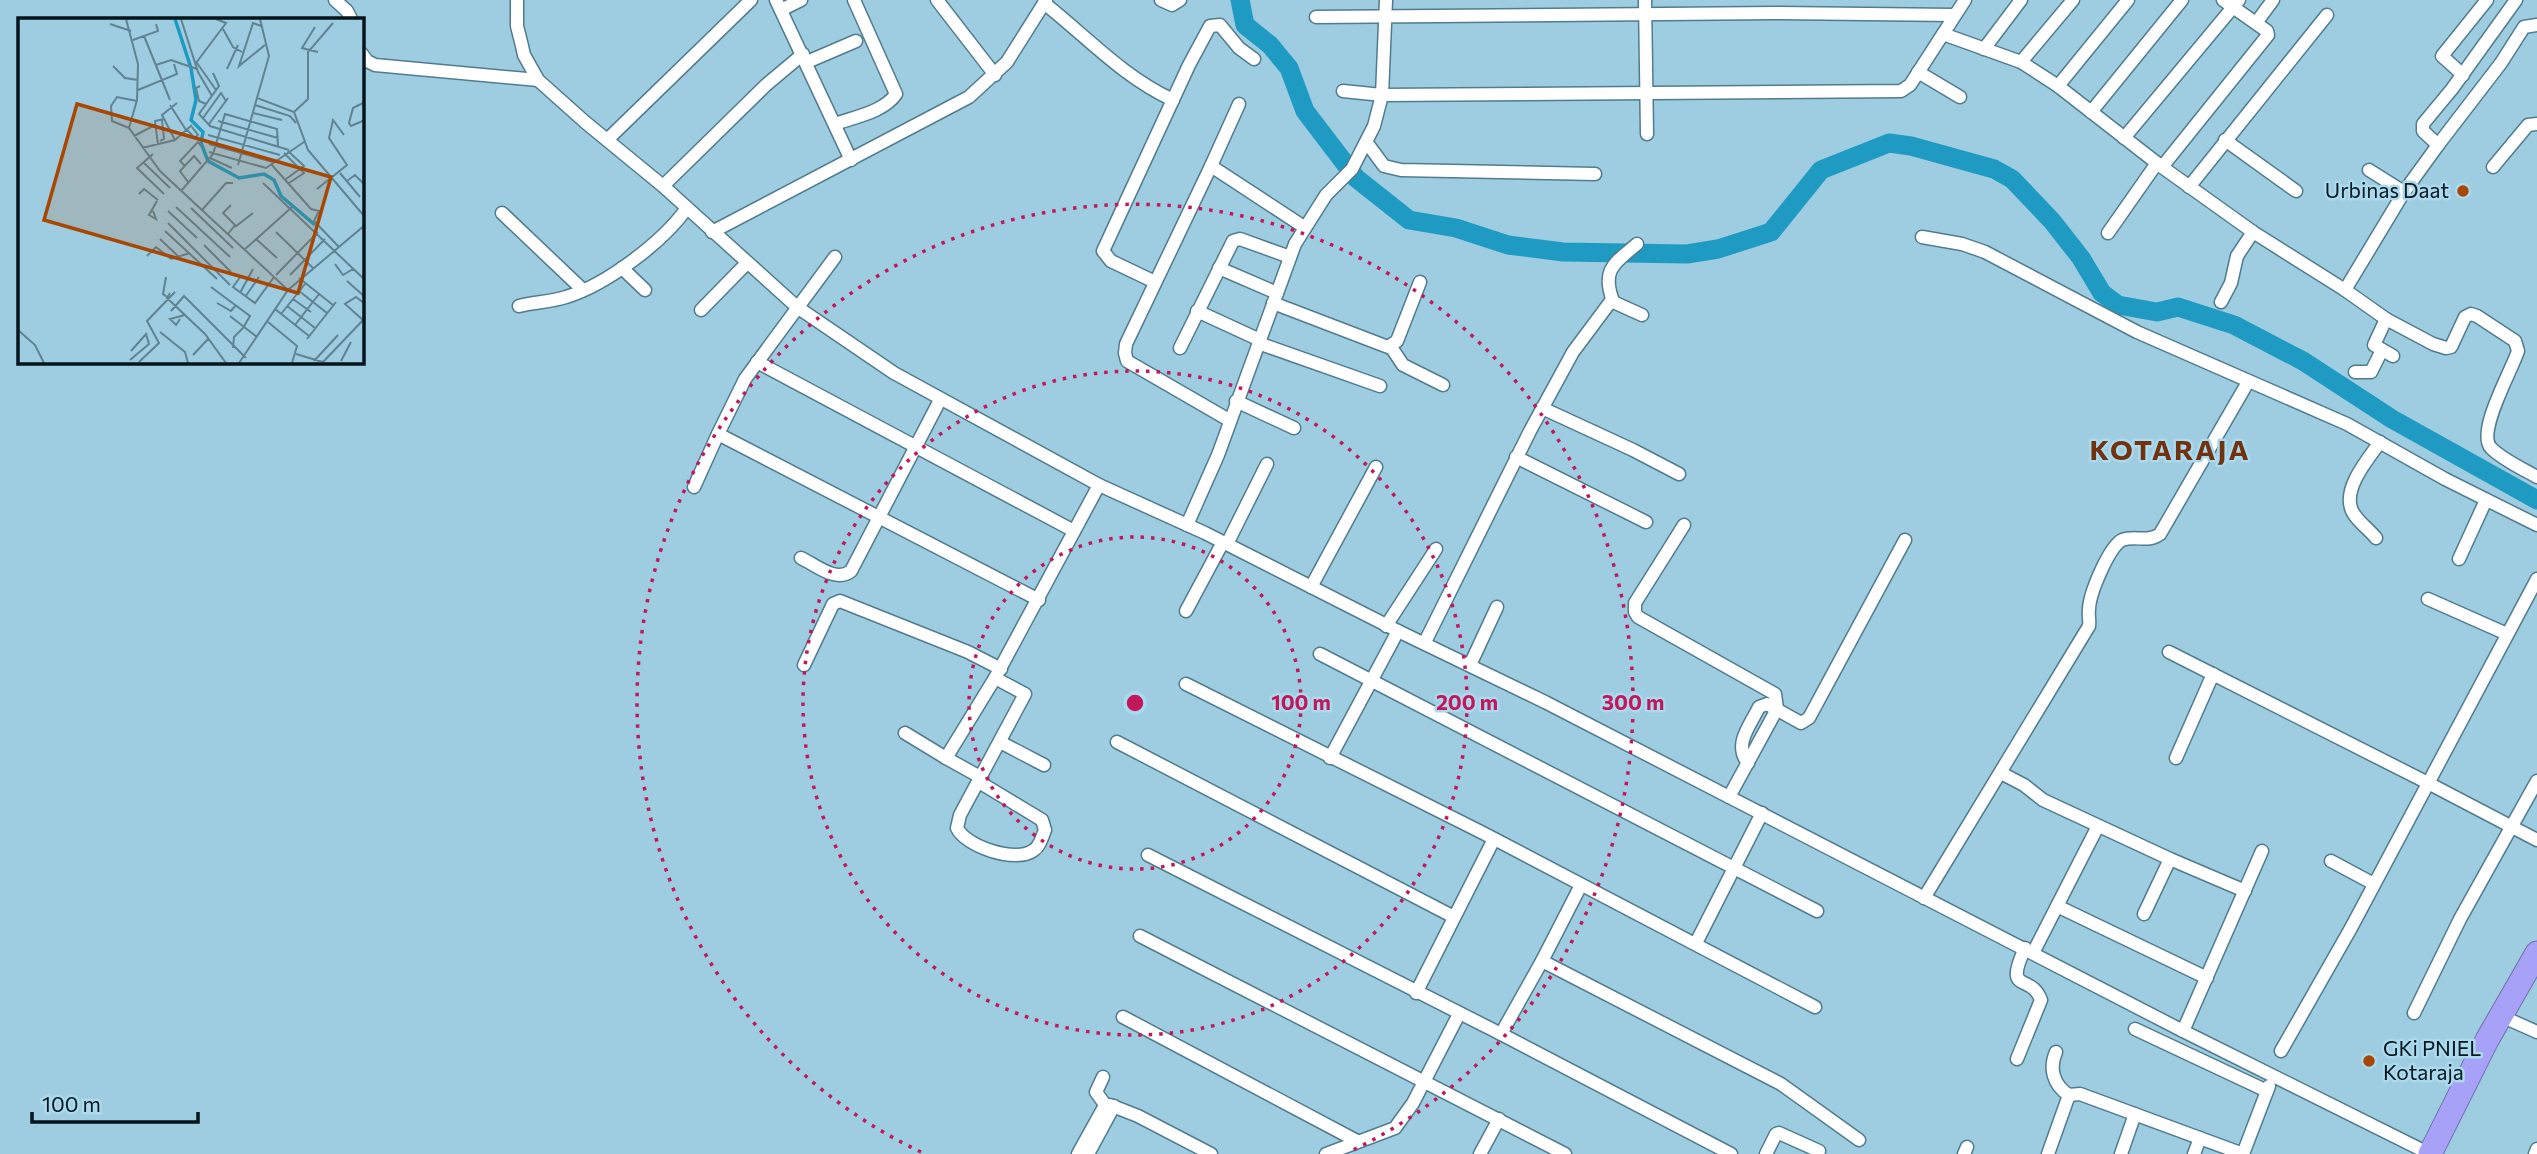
<svg xmlns="http://www.w3.org/2000/svg" width="2537" height="1154" viewBox="0 0 2537 1154" font-family="Commissioner,sans-serif">
<rect width="100%" height="100%" fill="#9ecce0"/>
<g fill="none" stroke-linecap="round" stroke-linejoin="round">
<path stroke="#1f9bc3" stroke-width="19" d="M1240 0 1245 25 1270 45 1289 68 1305 111 1356 178 1409 220 1456 228 1508 245 1563 252 1687 254 1718 249 1771 232 1821 170 1889 143 1911 146 1994 169 2012 179 2052 221 2081 258 2102 293 2118 305 2157 312 2178 307 2234 325 2303 361 2392 419 2537 500"/>
<g stroke="#507c8e" stroke-width="15">
<g id="street">
<path d="M335 0 347 11 351 19"/>
<path d="M517 0V26L522 46 524 55 538 80 585 122 663 186 797 307 894 373 1099 485 1205 533 1398 631 1545 702 2183 1031 2430 1154"/>
<path d="M776 0 851 160"/>
<path d="M937 0 995 75"/>
<path d="M1161 0 1172 5 1180 0"/>
<path d="M1645 0 1647 134"/>
<path d="M1044 3C1087 37 1123 77 1173 100"/>
<path d="M781 10 801 0"/>
<path d="M1316 17 1776 13 1955 15"/>
<path d="M2256 23 2273 0"/>
<path d="M1943 34 2021 62 2058 86 2162 167 2253 232 2345 290 2386 319 2433 344 2446 348 2451 347 2465 317 2471 314 2477 316 2515 341 2518 351C2512 370 2476 432 2491 448 2503 460 2523 469 2537 477"/>
<path d="M1984 49 2021 0"/>
<path d="M362 54 367 61 375 65 538 80"/>
<path d="M807 62 856 41"/>
<path d="M2021 62 2073 0"/>
<path d="M1918 72 1960 97"/>
<path d="M2463 75 2442 56 2487 0"/>
<path d="M2058 86 2128 0"/>
<path d="M1343 91 1382 95 1901 91 1910 85 1965 0"/>
<path d="M2091 112 2182 0"/>
<path d="M835 124C854 117 884 112 896 94L854 0"/>
<path d="M2124 138 2239 0"/>
<path d="M608 139 751 0"/>
<path d="M2225 140 2296 191"/>
<path d="M1367 143 1384 166 1401 170 1595 174"/>
<path d="M2438 145 2501 63 2524 27 2537 25"/>
<path d="M1211 166 1239 104"/>
<path d="M2162 167 2268 35 2267 31 2223 0"/>
<path d="M2493 167 2528 125 2537 124"/>
<path d="M2369 170 2404 192"/>
<path d="M663 186 766 85 803 54"/>
<path d="M2189 187 2327 15"/>
<path d="M502 213 583 290"/>
<path d="M712 232 969 97 1007 62 1046 0"/>
<path d="M2108 233 2157 163"/>
<path d="M1922 237 1962 244 1985 252 2137 332 2347 424 2445 479 2537 525"/>
<path d="M835 257 745 379 718 434 1039 600"/>
<path d="M622 268 645 290"/>
<path d="M1219 268 1277 293"/>
<path d="M1155 282 1111 261 1103 251 1189 65 1210 26 1220 25 1239 48 1254 59"/>
<path d="M2345 290 2404 192 2438 145 2423 131V124L2452 89 2516 0"/>
<path d="M1613 301C1601 269 1615 263 1637 244"/>
<path d="M2221 302 2231 283 2237 256 2253 232"/>
<path d="M1273 303 1388 347 1397 341 1420 282"/>
<path d="M519 306C534 302 551 302 566 297 606 285 663 242 687 208"/>
<path d="M701 310 747 263"/>
<path d="M1197 311 1260 340"/>
<path d="M2386 319 2374 345 2393 356"/>
<path d="M1258 343 1380 386"/>
<path d="M1391 347 1403 365 1443 385"/>
<path d="M1180 348 1233 241 1240 239 1290 257"/>
<path d="M757 362 1074 531"/>
<path d="M2355 372H2371L2382 350"/>
<path d="M1236 401 1294 428"/>
<path d="M1542 408 1633 450 1679 474"/>
<path d="M1229 420 1127 361 1125 353 1126 344 1211 166 1304 227"/>
<path d="M1516 457 1646 522"/>
<path d="M694 487 718 434"/>
<path d="M1187 525 1218 455 1295 244 1326 195 1352 169 1374 126 1382 95 1386 0"/>
<path d="M1684 525 1635 603V612L1638 617 1775 694 1777 709 1729 797"/>
<path d="M2376 538C2369 529 2354 519 2351 508 2344 486 2369 458 2380 442"/>
<path d="M1227 544 1267 464"/>
<path d="M801 558C816 565 836 583 851 571L940 400"/>
<path d="M2459 559 2486 500"/>
<path d="M1311 587 1376 467"/>
<path d="M2428 599 2507 634"/>
<path d="M1186 611 1223 542"/>
<path d="M1386 626 1436 549"/>
<path d="M1425 642 1530 431 1573 352 1611 301 1642 315"/>
<path d="M2169 652 2428 783 2537 840"/>
<path d="M1320 654 1817 911"/>
<path d="M804 665 833 604 840 601 968 652 1001 669"/>
<path d="M1470 665 1497 607"/>
<path d="M1186 684 1483 833 1815 1007"/>
<path d="M905 733 946 758"/>
<path d="M1000 742 1044 765"/>
<path d="M1117 742 1454 917"/>
<path d="M1330 758 1398 631"/>
<path d="M2176 758 2213 674"/>
<path d="M1748 763C1733 744 1750 726 1759 707L1767 704 1801 723 1809 718 1905 540"/>
<path d="M2001 773 2024 785 2043 800 2170 859 2245 891"/>
<path d="M982 778 946 758 995 678 1099 485"/>
<path d="M979 782 1042 820 1045 830C1042 837 1040 846 1034 850 1016 864 965 846 957 828L960 815 1025 694 995 678"/>
<path d="M1148 855 1501 1034 1731 1154"/>
<path d="M2331 861 2374 884"/>
<path d="M1924 898 2089 626C2090 620 2088 615 2089 610 2089 594 2109 547 2122 540 2135 535 2148 543 2160 534L2248 382"/>
<path d="M2057 906 2207 978"/>
<path d="M2144 914 2170 859"/>
<path d="M1140 936 1565 1154"/>
<path d="M1696 943 1762 813"/>
<path d="M2033 953 2098 826"/>
<path d="M1542 961 1781 1084 1859 1140"/>
<path d="M1416 993 1494 839"/>
<path d="M2414 1013 2460 919 2537 781"/>
<path d="M2501 1016 2537 1032"/>
<path d="M1123 1017 1357 1141"/>
<path d="M2135 1029 2267 1091"/>
<path d="M2183 1031 2262 851"/>
<path d="M1501 1034 1542 961 1581 885"/>
<path d="M2281 1051 2351 928 2537 579"/>
<path d="M2056 1052C2049 1068 2053 1085 2069 1095L2080 1094 2243 1154"/>
<path d="M2017 1059 2041 1000C2031 972 2003 996 2025 948"/>
<path d="M1103 1077 1096 1092 1106 1106"/>
<path d="M1078 1154 1103 1109 1110 1105 1138 1116 1211 1154"/>
<path d="M1088 1154 1114 1106"/>
<path d="M1326 1154 1395 1128 1413 1103 1459 1014"/>
<path d="M1480 1154 1499 1119"/>
<path d="M1766 1154 1776 1134 1779 1133 1819 1151"/>
<path d="M1964 1154 1967 1147"/>
<path d="M2048 1154 2069 1095"/>
<path d="M2121 1154 2135 1114"/>
<path d="M2194 1154 2200 1138"/>
<path d="M2243 1154 2269 1086"/>
<path d="M2535 1154 2537 1149"/>
</g>
</g>
<g stroke="#6e70aa" stroke-width="25">
<path id="highway" d="M2430 1154 2487 1040 2537 953"/>
</g>
<use href="#street" stroke="#fff" stroke-width="12"/>
<use href="#highway" stroke="#a7a1f7" stroke-width="23"/>
</g>
<g fill="none" stroke="#c2185b" stroke-width="3.5" stroke-dasharray="3.5 7">
<circle cx="1135" cy="703" r="166"/>
<circle cx="1135" cy="703" r="332"/>
<path d="M921 1152A498 498 0 1 1 1349 1152"/>
</g>
<g fill="#a84704" stroke="#abd9ed" stroke-width="2.5">
<circle cx="2463" cy="191" r="7"/>
<circle cx="2369" cy="1061" r="7"/>
</g>
<g text-anchor="middle" stroke-width="5" stroke-linejoin="round" paint-order="stroke">
<g font-size="21" fill="#04151c" stroke="#abd9ed" text-anchor="end">
<text x="2449" y="198">Urbinas Daat</text>
<text x="2383" y="1056" text-anchor="start">GKi PNIEL<tspan x="2383" dy="24">Kotaraja</tspan></text>
</g>
<g font-size="28" font-weight="bold" letter-spacing="2" fill="#71320f" stroke="#abd9ed">
<text x="2170" y="460">KOTARAJA</text>
</g>
</g>
<g transform="translate(18 18)">
<rect width="346" height="346" fill="#9ecce0"/>
<path fill="none" stroke="#1f9bc3" stroke-width="3.5" d="M157 1 173 50 178 82 173 102 185 114 183 125 190 143 221 160 246 156 256 162 263 178 297 207"/>
<path fill="none" stroke="#608392" stroke-width="2" d="M108 1 120 46 119 82 111 110 142 153 271 273M163 1 180 54 194 78M242 1 251 38 239 80 276 94 290 132 347 199M92 6 113 13M243 8 235 5 221 48 247 27M297 9 284 30 300 34M205 11 215 29 224 34M126 18 152 82M115 22 140 13 138 6M178 45 208 5 198 1M179 45 198 72M138 47 153 42 179 51M95 48 107 60 120 62M209 51 220 27M195 55 201 68 181 96 192 108 271 132M182 68 178 70 181 83 188 86M120 72 159 56 156 46M347 84 335 90 331 105 333 108 347 102M152 87 168 112M237 87 272 98 278 105M276 94 290 81V34L315 5M235 95 264 102M185 100 203 75 208 83M200 103 260 120M191 106 210 80M111 110 94 103 93 88 99 79 119 83M169 112 177 120 180 117 174 109M190 117 262 137M116 118 137 107M157 122 144 97 159 85M142 123 146 121 144 102M191 126 255 144M140 127 137 103 146 101M124 130 157 122 174 107M191 134 248 150 286 124M266 135 286 155 271 165M135 136 119 150 146 176M192 140 214 150M125 144 152 170M253 146 293 191 301 193 296 203 321 229M220 147 239 80M167 148 162 143 180 124 183 128M322 155 342 179M268 161 286 148 270 133M329 163 337 157 347 167M170 164 162 153 176 138 183 146M245 165 347 262M299 171 329 147 311 120 315 102 326 117M163 173 195 136 207 96 259 111 260 129M121 176 126 171 140 182M158 189 212 239M173 190 215 230M184 192 208 165H215M135 193 138 201 131 197 139 183M150 193 179 220M150 205 212 267M217 209 235 195M147 213 199 261M258 214 295 250M210 216 217 207 205 195 213 187M142 221 162 240M238 221 259 240M186 227 213 254M226 232 274 189M129 238 138 229 153 241 172 235M317 246 325 257 335 251M258 257 300 214M272 257 307 221M223 258 215 269 237 285 256 259M148 259 145 276 149 279M281 260 315 287M329 263 347 279M193 269 232 298 225 310M281 273 309 295M152 275 149 280 187 316 208 345M222 275 235 251M227 279 241 259M275 281 293 294M199 285 213 293 218 287M269 288 297 310M257 291 291 318M153 293 166 278 228 340M263 296 287 266M212 298 239 319M162 301 158 307 152 301 167 297M346 303 327 286 338 279 347 286M250 304 279 328 274 345M277 307 301 276M0 312 17 327 26 345M142 314 167 334 170 345M289 321 318 284M215 330 216 319 225 310M113 333 129 315M278 336 305 344 347 300M175 337 191 320M112 342 131 326 128 316M296 343 320 317M323 343 333 324M121 344 141 325 129 303 157 274M221 345 270 272 347 207"/>
<path fill="#a84704" fill-opacity="0.15" stroke="#a84704" stroke-width="3.5" d="M59 86 313 159 280 275 26 202Z"/>
<rect width="346" height="346" fill="none" stroke="#04151c" stroke-width="3.5"/>
</g>
<circle cx="1135" cy="703" r="10" fill="#c2185b" stroke="#abd9ed" stroke-width="3.5"/>
<g font-size="21" text-anchor="middle" font-weight="bold" fill="#c2185b" stroke="#abd9ed" stroke-width="5" stroke-linejoin="round" paint-order="stroke">
<text x="1301" y="710">100 m</text>
<text x="1467" y="710">200 m</text>
<text x="1633" y="710">300 m</text>
</g>
<path d="M32 1112v10h166v-10" fill="none" stroke="#04151c" stroke-width="3.5"/>
<text x="42" y="1112" font-size="21" fill="#04151c" stroke="#abd9ed" stroke-width="5" paint-order="stroke">100 m</text>
</svg>
